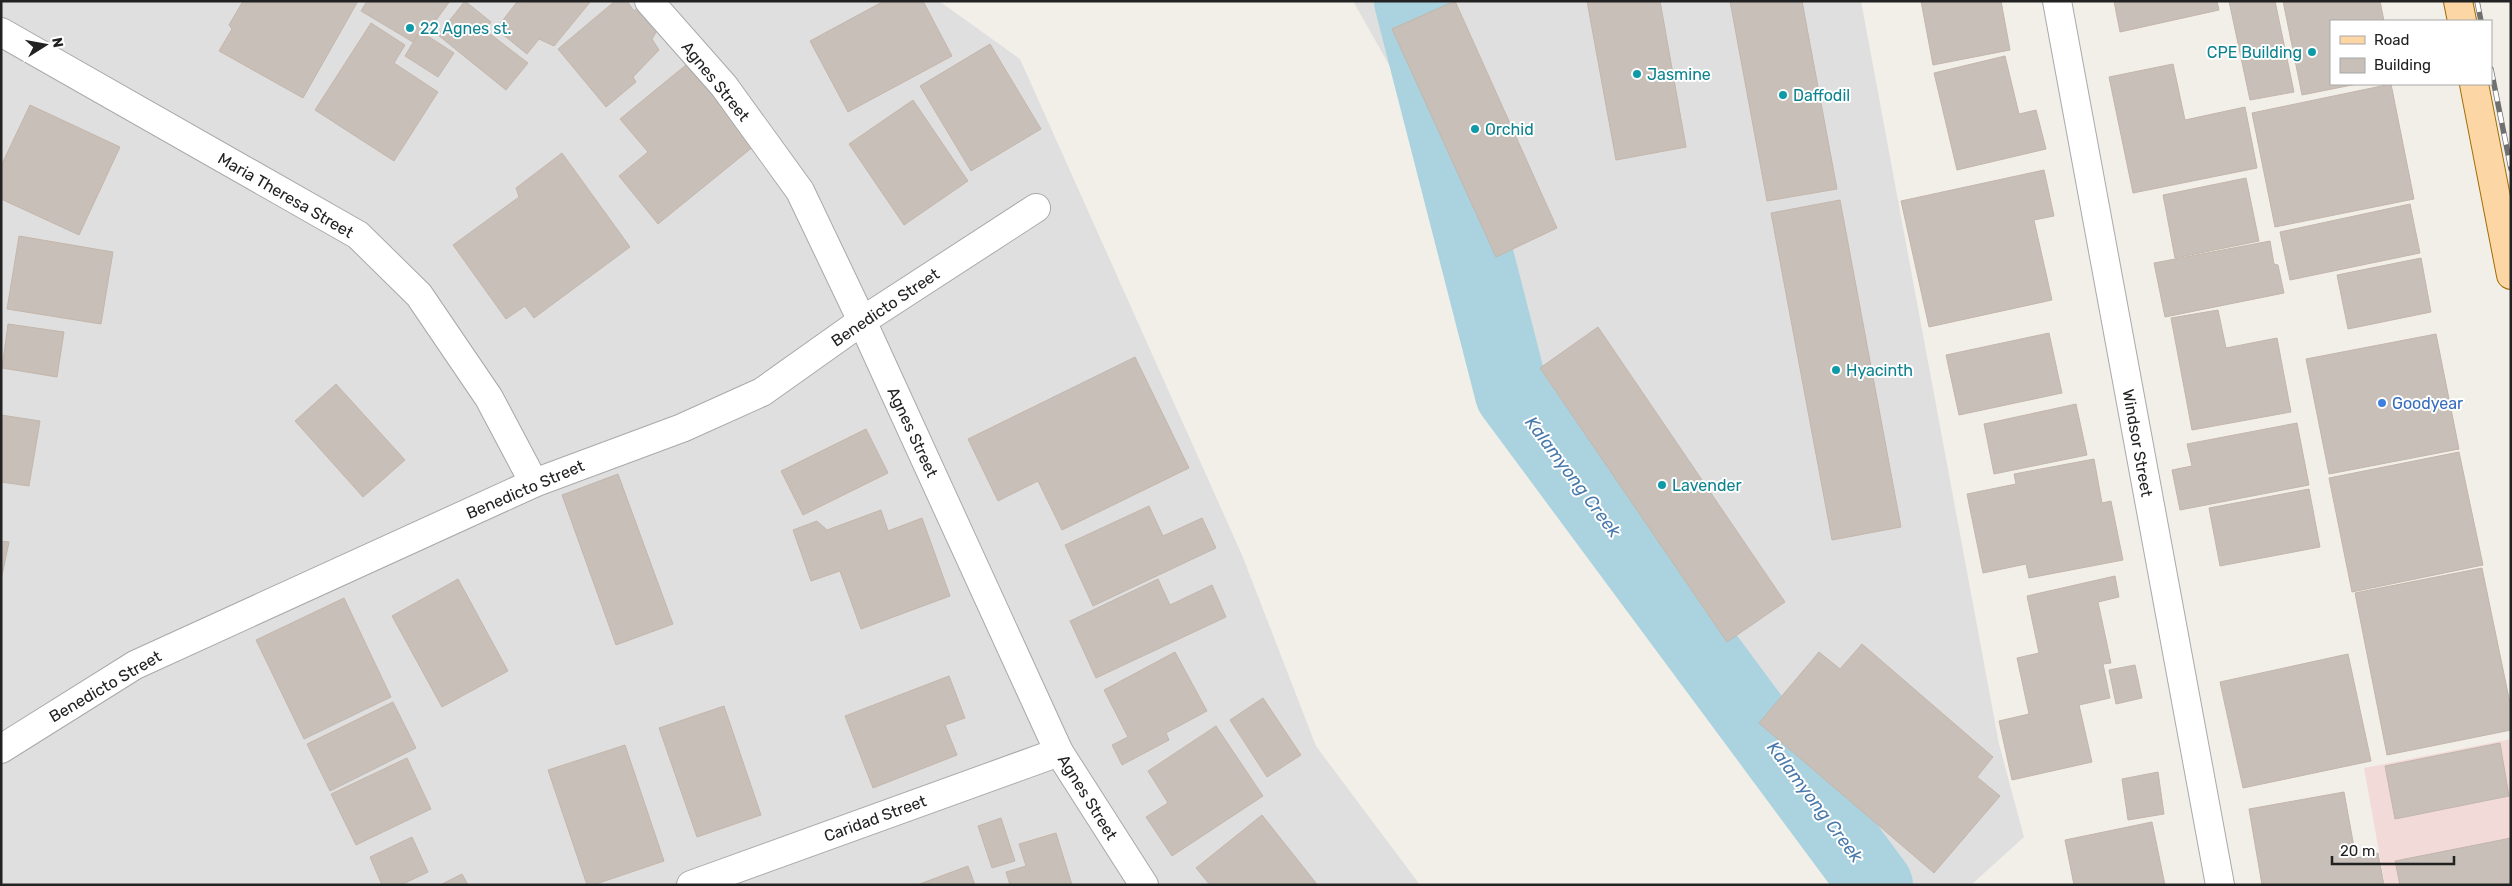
<svg xmlns="http://www.w3.org/2000/svg" width="2512" height="886" viewBox="0 0 2512 886" font-family="Rubik,sans-serif">
<rect width="100%" height="100%" fill="#f2efe9"/>
<g fill="#e0dfdf">
<path d="M1 1H939L1020 59 1242 555 1316 746 1420 885H1Z"/>
<path d="M1353 1H1861L1999 744 2024 837 1971 885H1911L1754 750 1653 595 1544 406 1388 63Z"/>
</g>
<path fill="#f2dad9" d="M2511 739V885H2385L2364 768Z"/>
<g fill="none" stroke-linecap="round" stroke-linejoin="round">
<path stroke="#aad3df" stroke-width="74" d="M1411 1 1512 394 1876 885"/>
</g>
<g fill="#c7bfb8" stroke="#c4b6ab">
<path d="M243 1H358L303 98 219 51 232 29 229 25Z"/>
<path d="M367 1H450L418 45 361 11Z"/>
<path d="M465 1 491 22 485 30 528 63 506 90 438 35Z"/>
<path d="M522 1H591L554 46 539 39 527 54 496 29 517 2 521 4Z"/>
<path d="M615 1H627L634 11 641 5 660 26 652 39 659 50 633 77 636 82 606 107 558 49Z"/>
<path d="M884 1H923L952 56 848 112 810 41Z"/>
<path d="M1455 1 1557 228 1496 257 1392 29Z"/>
<path d="M1587 1H1660L1686 147 1616 160Z"/>
<path d="M1730 1H1802L1837 189 1767 201Z"/>
<path d="M1921 1H2001L2010 50 1933 65Z"/>
<path d="M2114 1H2217L2219 10 2120 32Z"/>
<path d="M2229 1H2275L2294 92 2250 100Z"/>
<path d="M2283 1H2380L2384 21H2331V84H2357L2302 95Z"/>
<path d="M371 23 405 45 394 63 438 92 394 161 315 110Z"/>
<path d="M420 31 454 53 438 77 405 56Z"/>
<path d="M990 44 1041 129 971 171 920 86Z"/>
<path d="M2005 56 2019 114 2036 110 2046 149 1957 170 1934 73Z"/>
<path d="M692 60 759 142 658 224 619 176 648 152 620 119Z"/>
<path d="M2173 64 2185 120 2245 107 2257 168 2133 193 2109 77Z"/>
<path d="M2391 84 2414 199 2275 227 2252 113Z"/>
<path d="M913 100 968 181 904 225 849 144Z"/>
<path d="M30 105 120 147 79 235 1 199V166Z"/>
<path d="M562 153 630 247 534 318 525 306 506 319 453 245 519 197 516 188Z"/>
<path d="M2044 170 2054 216 2034 220 2052 300 1929 327 1901 201Z"/>
<path d="M2246 178 2259 241 2175 258 2163 195Z"/>
<path d="M1840 200 1901 527 1832 540 1771 213Z"/>
<path d="M2410 204 2420 253 2290 280 2280 232Z"/>
<path d="M19 236 113 252 101 324 7 309Z"/>
<path d="M2270 241 2274 264 2278 265 2284 293 2165 317 2154 263Z"/>
<path d="M2421 258 2431 312 2348 329 2337 275Z"/>
<path d="M2218 310 2226 348 2277 338 2291 412 2192 430 2171 318Z"/>
<path d="M8 324 64 332 57 377 2 368Z"/>
<path d="M1598 327 1785 602 1727 642 1540 368Z"/>
<path d="M2049 333 2062 393 1959 415 1946 355Z"/>
<path d="M2436 334 2459 449 2329 474 2306 359Z"/>
<path d="M1135 357 1189 468 1062 530 1038 481 998 501 968 439Z"/>
<path d="M336 384 405 460 363 497 295 421Z"/>
<path d="M2076 404 2087 455 1994 474 1984 424Z"/>
<path d="M1 415 40 421 29 486 1 482Z"/>
<path d="M2297 423 2309 485 2180 510 2172 470 2192 466 2187 444Z"/>
<path d="M866 429 888 473 803 515 781 471Z"/>
<path d="M2459 452 2483 565 2352 592 2329 478Z"/>
<path d="M2094 459 2102 503 2111 501 2123 560 2029 578 2026 564 1983 573 1967 494 2016 484 2014 474Z"/>
<path d="M618 474 673 624 616 645 562 495Z"/>
<path d="M2309 489 2320 547 2220 566 2209 508Z"/>
<path d="M1149 506 1163 536 1202 518 1216 548 1093 606 1065 545Z"/>
<path d="M881 510 888 531 922 518 950 596 861 629 840 571 811 581 793 530 817 521 827 530Z"/>
<path d="M1 541 9 542 1 580Z"/>
<path d="M2482 568 2511 708V730L2387 755 2355 593Z"/>
<path d="M2115 576 2119 597 2098 602 2111 663 2103 664 2110 698 2079 705 2092 762 2012 780 1999 721 2029 714 2017 658 2039 653 2027 596Z"/>
<path d="M458 579 508 671 442 707 392 616Z"/>
<path d="M1158 579 1170 605 1212 585 1226 617 1096 678 1070 621Z"/>
<path d="M344 598 391 697 304 739 256 640Z"/>
<path d="M1862 644 1993 757 1977 777 2000 796 1934 873 1759 723 1819 652 1840 669Z"/>
<path d="M1175 652 1207 711 1166 733 1169 740 1122 765 1112 745 1128 737 1104 690Z"/>
<path d="M2348 654 2371 761 2243 788 2220 682Z"/>
<path d="M2135 665 2142 698 2116 704 2109 670Z"/>
<path d="M949 676 965 718 945 725 957 755 873 788 845 716Z"/>
<path d="M1263 698 1301 755 1267 777 1230 720Z"/>
<path d="M393 702 416 748 330 791 307 744Z"/>
<path d="M724 706 761 815 697 837 659 728Z"/>
<path d="M1216 726 1263 796 1172 856 1146 817 1168 803 1148 771Z"/>
<path d="M2500 743 2509 796 2395 819 2385 766Z"/>
<path d="M625 745 664 861 593 885H587L548 770Z"/>
<path d="M407 758 431 809 356 845 331 794Z"/>
<path d="M2158 772 2164 814 2128 820 2122 779Z"/>
<path d="M2344 792 2356 858 2378 853 2384 885H2262L2249 809Z"/>
<path d="M1262 815 1316 883 1314 885H1210L1196 868Z"/>
<path d="M1001 818 1015 861 992 868 978 826Z"/>
<path d="M2152 822 2165 885H2074L2065 840Z"/>
<path d="M1056 833 1072 885H1010L1006 872 1026 866 1019 844Z"/>
<path d="M412 837 428 872 401 885H382L370 857Z"/>
<path d="M2511 838V885H2400L2395 861Z"/>
<path d="M968 866 975 885H917Z"/>
<path d="M462 874 468 885H440Z"/>
</g>
<g fill="none" stroke-linecap="round" stroke-linejoin="round">
<g stroke="#a9a9a9" stroke-width="30">
<g id="minor">
<path d="M649 1 724 86 800 191 862 321 1059 752 1144 885"/>
<path d="M2057 1 2220 885"/>
<path d="M1 32 358 235 419 295 489 398 534 483"/>
<path d="M1 749 135 665 534 483 682 428 762 392 862 321 1036 208"/>
<path d="M691 885 1059 752"/>
</g>
</g>
<g stroke="#a06b00" stroke-width="30">
<g id="primary">
<path d="M2458 1 2462 21"/>
<path d="M2474 84 2511 275"/>
</g>
</g>
<use href="#minor" stroke="#fff" stroke-width="28"/>
<use href="#primary" stroke="#fcd6a4" stroke-width="28"/>
<g stroke="#707070" stroke-width="5.5">
<g id="rail">
<path d="M2477 1 2481 21"/>
<path d="M2491 69 2511 169"/>
</g>
</g>
<use href="#rail" stroke="#fff" stroke-width="4" stroke-dasharray="11" stroke-linecap="butt"/>
</g>
<g fill="#0f9aa8" stroke="#fff" stroke-width="2">
<circle cx="410" cy="28" r="5"/>
<circle cx="2312" cy="52" r="5"/>
<circle cx="1637" cy="74" r="5"/>
<circle cx="1783" cy="95" r="5"/>
<circle cx="1475" cy="129" r="5"/>
<circle cx="1836" cy="370" r="5"/>
<circle cx="1662" cy="485" r="5"/>
</g>
<circle fill="#3f7fe0" stroke="#fff" stroke-width="2" cx="2382" cy="403" r="5"/>
<g text-anchor="middle" stroke-width="4" stroke-linejoin="round" paint-order="stroke">
<g font-size="16" fill="#0d838f" stroke="#fff" text-anchor="start">
<text x="420" y="34">22 Agnes st.</text>
<text x="2302" y="58" text-anchor="end">CPE Building</text>
<text x="1647" y="80">Jasmine</text>
<text x="1793" y="101">Daffodil</text>
<text x="1485" y="135">Orchid</text>
<text x="1846" y="376">Hyacinth</text>
<text x="1672" y="491">Lavender</text>
</g>
<g font-size="16" fill="#222" stroke="#fff">
<text transform="translate(716 81) rotate(51)" y="6">Agnes Street</text>
<text transform="translate(286 195) rotate(30)" y="6">Maria Theresa Street</text>
<text transform="translate(885 307) rotate(-34)" y="6">Benedicto Street</text>
<text transform="translate(913 432) rotate(65)" y="6">Agnes Street</text>
<text transform="translate(2138 443) rotate(80)" y="6">Windsor Street</text>
<text transform="translate(525 489) rotate(-23)" y="6">Benedicto Street</text>
<text transform="translate(105 686) rotate(-30)" y="6">Benedicto Street</text>
<text transform="translate(1088 797) rotate(58)" y="6">Agnes Street</text>
<text transform="translate(875 818) rotate(-20)" y="6">Caridad Street</text>
</g>
<g font-size="16" fill="#366cbe" stroke="#fff" text-anchor="start">
<text x="2392" y="409">Goodyear</text>
</g>
<g font-size="18" font-style="italic" fill="#4a7aab" stroke="#fff">
<text transform="translate(1573 477) rotate(53)" y="6">Kalamyong Creek</text>
<text transform="translate(1815 802) rotate(53)" y="6">Kalamyong Creek</text>
</g>
</g>
<rect width="2512" height="886" fill="none" stroke="#222222" stroke-width="5"/>
<rect x="2330" y="20" width="162" height="65" fill="#ffffff" stroke="#a7a7a7"/>
<rect x="2340" y="36" width="25" height="8" fill="#fcd6a4" stroke="#a7a7a7"/>
<text x="2374" y="45" font-size="15" fill="#222222">Road</text>
<rect x="2340" y="58" width="25" height="15" fill="#c7bfb8" stroke="#a7a7a7"/>
<text x="2374" y="70" font-size="15" fill="#222222">Building</text>
<g transform="translate(45 45) rotate(79)" stroke="#ffffff" stroke-width="4" paint-order="stroke">
<path d="M0-4L9 19L0 12L-9 19Z" fill="#222222"/>
<text y="-8" font-size="14" font-weight="bold" text-anchor="middle" fill="#222222">N</text>
</g>
<path d="M2332 856v8h122v-8" fill="none" stroke="#222222" stroke-width="2.5"/>
<text x="2340" y="856" font-size="15" fill="#222222" stroke="#ffffff" stroke-width="4" paint-order="stroke">20 m</text>
</svg>
